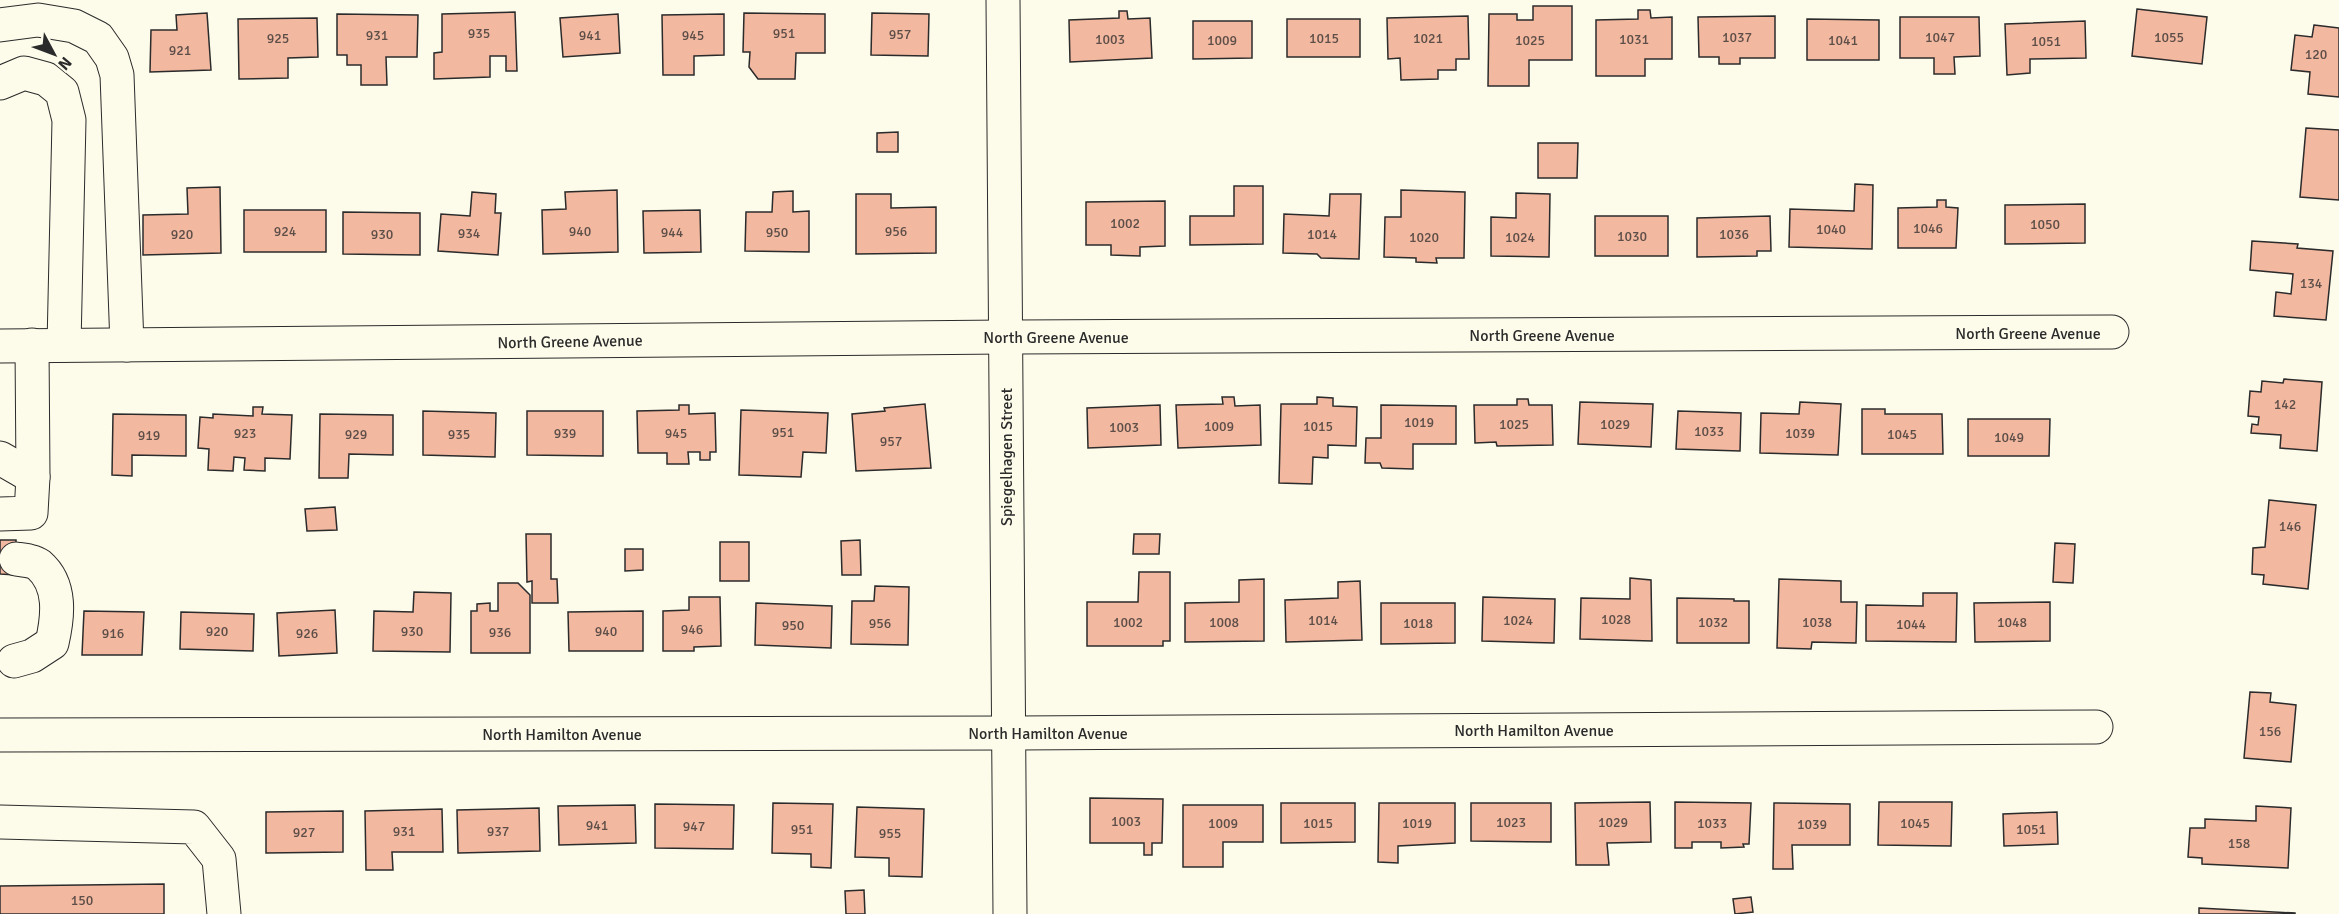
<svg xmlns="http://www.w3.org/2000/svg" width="2339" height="914" viewBox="0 0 2339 914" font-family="Signika,sans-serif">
<rect width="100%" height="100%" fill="#fdfbea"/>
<g fill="#f2b8a0" stroke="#2b2b2b" stroke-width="1.5">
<path d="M1533 6H1572V60H1529V86H1488L1489 14H1517V20H1533Z"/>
<path d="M2137 9 2207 17 2202 64 2132 56Z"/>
<path d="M1638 10H1650L1651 18 1672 17V59H1645V76H1596V20L1638 19Z"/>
<path d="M1119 11H1127L1128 19 1150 18 1152 58 1070 62 1069 20 1119 18Z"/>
<path d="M515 12 517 71H506V56H490V77L434 79V53L442 52V14Z"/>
<path d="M207 13 211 70 150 72 151 30H177L176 15Z"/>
<path d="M744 13 825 14V53H796L795 79H758L749 67 750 52H743Z"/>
<path d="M872 13 929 14 928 56 871 55Z"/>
<path d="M337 14 418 15 417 57H386L387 85H361V65H347V55H337Z"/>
<path d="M618 14 620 53 563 57 560 18Z"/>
<path d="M724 14V55L694 56V75H663L662 15Z"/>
<path d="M1468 16 1469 59H1456V70H1438V79L1401 80 1400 58 1388 59 1387 18Z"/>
<path d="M1775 16V58H1740V64H1719V57H1699L1698 17Z"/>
<path d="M1900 17H1979L1980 56 1954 57 1955 74H1934V58H1900Z"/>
<path d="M317 18 318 57 288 58V78L239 79 238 19Z"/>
<rect x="1287" y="19" width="73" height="38"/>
<path d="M1807 19 1879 20V60H1807Z"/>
<path d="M1193 21H1252V58L1193 59Z"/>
<path d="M2085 21 2086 58 2030 59V73L2007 75 2005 24Z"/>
<path d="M2314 25 2339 28V97L2308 94 2310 72 2291 70 2295 35 2312 37Z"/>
<path d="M2306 128 2339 130V200L2300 197Z"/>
<path d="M898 132V152H877V133Z"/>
<path d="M1538 143H1578L1577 178H1538Z"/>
<path d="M1855 184 1873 185 1872 249 1789 247 1790 209 1854 211Z"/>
<path d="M1234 186H1263V244L1190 245V216H1234Z"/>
<path d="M220 187 221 253 143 255V215L188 214 187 188Z"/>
<path d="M617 190 618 252 543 254 542 210 566 209 565 192Z"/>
<path d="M1401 190 1465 192 1464 258H1436L1437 263 1416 262V258L1384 257 1385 217H1401Z"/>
<path d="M793 191V212L809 211V252L745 251 746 212H772L773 192Z"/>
<path d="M472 192 496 194 495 213H501L498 255 438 251 441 214 470 216Z"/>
<path d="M1516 193 1550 194 1549 257 1491 256V217L1516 218Z"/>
<path d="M856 194H891V208L936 207V253L856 254Z"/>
<path d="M1330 194H1361L1359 259 1321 258 1317 254 1283 253 1284 214 1329 216Z"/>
<path d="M1937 200H1946V207L1958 208 1956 248H1898V208L1937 207Z"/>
<path d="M1165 201V246L1140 247V256L1111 255V245H1086V202Z"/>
<path d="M2085 204V243L2005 244V205Z"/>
<rect x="244" y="210" width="82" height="42"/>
<path d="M700 210 701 252 644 253 643 211Z"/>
<path d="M343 212 420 213V255L343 254Z"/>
<rect x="1595" y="216" width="73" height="40"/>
<path d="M1770 216 1771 251H1757V256L1697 257V218Z"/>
<path d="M2252 241 2298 244 2297 248 2333 251 2326 320 2274 316 2276 292 2291 294 2293 274 2250 270Z"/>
<path d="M2284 379 2322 382 2317 451 2280 448 2281 435 2251 433 2252 424 2258 425 2259 417 2248 416 2250 391 2261 392 2262 381 2283 383Z"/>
<path d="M1222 397H1234L1235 406 1260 405 1261 445 1178 448 1176 405 1223 404Z"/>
<path d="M1317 397 1333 398V406L1357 407 1356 446 1328 445V458L1313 457 1312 484 1279 483 1281 404H1317Z"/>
<path d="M1517 399H1528L1529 405H1552L1553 445 1497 446 1496 442 1475 443 1474 405H1517Z"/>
<path d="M1580 402 1653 404 1651 447 1578 444Z"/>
<path d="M1800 402 1841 404 1838 455 1760 453 1761 413 1799 414Z"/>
<path d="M925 404 931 468 856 471 852 414 885 411 884 408Z"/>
<path d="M679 405H689V414L715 413 716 452H710V460H700V452H688L689 464H667V453H638L637 411 679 410Z"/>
<path d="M1160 405 1161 445 1088 448 1087 408Z"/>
<path d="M1381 405 1456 406V444H1413V469L1382 468 1380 463H1365L1366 438H1381Z"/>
<path d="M253 407H263L262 414 292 415 290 459 265 458V471L244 470 245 458 234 457 233 471 208 470 209 449 198 448 200 417 213 418V414L253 416Z"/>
<path d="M1862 409H1885V414H1942L1943 454H1862Z"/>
<path d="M741 410 828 413 826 453 803 452 801 477 739 475Z"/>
<path d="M423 411 496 413 495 457 423 455Z"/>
<path d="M527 411H603V456L527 455Z"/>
<path d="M1678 411 1741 413 1740 451 1676 449Z"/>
<path d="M113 414 186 415V456L132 455V476L112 475Z"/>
<path d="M320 414 393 415V455L349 454 348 478H319Z"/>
<path d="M1968 419H2050L2049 456H1968Z"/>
<path d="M2269 500 2316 505 2308 589 2263 584 2264 575 2252 574 2253 548 2265 547Z"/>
<path d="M335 507 337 530 307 531 305 509Z"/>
<path d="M526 534H551V579H557L558 603H532V581L527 582Z"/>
<path d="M1134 534H1160L1159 554H1133Z"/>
<path d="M0 540H16V575L0 574Z"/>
<path d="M860 540 861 575H842L841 541Z"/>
<rect x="720" y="542" width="29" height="39"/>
<path d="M2055 543 2075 544 2073 583 2053 582Z"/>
<path d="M625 549H643V570L625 571Z"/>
<path d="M1139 572H1170V641H1163V646H1087V602H1138Z"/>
<path d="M1630 578 1651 580 1652 641 1580 639 1581 598 1630 599Z"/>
<path d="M1264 579V641L1185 642V603L1239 602V580Z"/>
<path d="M1779 579 1841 581V602H1857L1856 643 1812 642 1811 649 1777 648Z"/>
<path d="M1360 581 1362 640 1286 642 1285 600 1338 598V582Z"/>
<path d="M498 583H518L530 595V653H471V611H477V604L490 603V611H498Z"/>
<path d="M875 586 909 587 908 645 851 644 852 601H874Z"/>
<path d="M414 592 451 593 450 652 373 651 374 611 413 612Z"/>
<path d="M1923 593H1957L1956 642 1866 641V605L1923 606Z"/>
<path d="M689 597H720L721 646 694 647V651H663V611L689 610Z"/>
<path d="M1483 597 1555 599 1554 643 1482 641Z"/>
<path d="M1677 598 1734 599V601H1749V643H1677Z"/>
<path d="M2050 602V641L1975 642 1974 603Z"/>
<path d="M756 603 832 606 831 648 755 645Z"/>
<path d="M1381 603H1455V643L1381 644Z"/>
<path d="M335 610 337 653 279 656 277 613Z"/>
<path d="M84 611 144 612 142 655H82Z"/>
<path d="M643 611V651H569L568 612Z"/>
<path d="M181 612 254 614 253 651 180 649Z"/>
<path d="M2250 692 2271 693 2270 702 2296 705 2291 762 2244 758Z"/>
<path d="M1090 798 1163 799 1162 843H1152V855H1144V843H1090Z"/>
<path d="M1650 802 1651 842 1607 843 1609 865H1576L1575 803Z"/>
<path d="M1675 802 1751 803 1749 844H1743L1744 847 1721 848V842H1692V848H1675Z"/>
<path d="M1879 802H1952L1951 846 1878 845Z"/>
<path d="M773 803 833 804 831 868 811 867V854L772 853Z"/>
<path d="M1281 803H1355V842L1281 843Z"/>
<path d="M1379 803H1455V843L1398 846V863L1378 862Z"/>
<path d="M1471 803H1551V842L1471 841Z"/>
<path d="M1774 803 1850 804V845H1792L1793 869H1773Z"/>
<path d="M655 804 734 805 733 849 655 848Z"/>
<path d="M635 805 636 843 559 845 558 806Z"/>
<path d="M1183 805H1263V842H1223V867H1183Z"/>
<path d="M2256 806 2291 808 2288 868 2202 864V858L2188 857 2190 828H2205V819L2256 821Z"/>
<path d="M857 807 924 809 922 877 889 876V858L855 857Z"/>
<path d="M539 808 540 851 458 853 457 810Z"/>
<path d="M442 809 443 852H392L393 870H366L365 811Z"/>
<path d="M343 811V852L266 853V812Z"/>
<path d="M2057 812 2058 844 2004 846 2003 814Z"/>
<path d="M164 884V914H0V886Z"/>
<path d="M864 890 865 914H846L845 891Z"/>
<path d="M1751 897 1753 912 1735 914 1733 899Z"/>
<path d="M2199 908 2295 913V914H2199Z"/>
</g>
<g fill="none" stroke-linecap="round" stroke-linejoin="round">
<g stroke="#2b2b2b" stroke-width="35">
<g id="minor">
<path d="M1003 0 1010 914"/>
<path d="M0 25 38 20 74 26 98 38 112 58 117 75 127 345"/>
<path d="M0 83 24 73 46 79 62 92 69 120 64 345"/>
<path d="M0 346 1005 337 2112 332"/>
<path d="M0 458 33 477"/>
<path d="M0 514 31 513 33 477 32 345"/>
<path d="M14 661 32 656 52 643C58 617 62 585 39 565 34 561 23 560 16 559"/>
<path d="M0 735 1009 733 2096 727"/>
<path d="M0 822 194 827 219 859 224 914"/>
</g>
</g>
<use href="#minor" stroke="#fdfbea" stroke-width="33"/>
</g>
<g text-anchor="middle" stroke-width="4.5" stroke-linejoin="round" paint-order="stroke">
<g font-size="14" fill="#5d4e48">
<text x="479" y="38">935</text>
<text x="784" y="38">951</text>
<text x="900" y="39">957</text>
<text x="377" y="40">931</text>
<text x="590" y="40">941</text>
<text x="693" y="40">945</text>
<text x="1737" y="42">1037</text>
<text x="1940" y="42">1047</text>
<text x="2169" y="42">1055</text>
<text x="278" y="43">925</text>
<text x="1324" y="43">1015</text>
<text x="1428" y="43">1021</text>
<text x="1110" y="44">1003</text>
<text x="1634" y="44">1031</text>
<text x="1222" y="45">1009</text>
<text x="1530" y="45">1025</text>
<text x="1843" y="45">1041</text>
<text x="2046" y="46">1051</text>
<text x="180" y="55">921</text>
<text x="2316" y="59">120</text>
<text x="1125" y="228">1002</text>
<text x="2045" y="229">1050</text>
<text x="1928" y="233">1046</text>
<text x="1831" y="234">1040</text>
<text x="285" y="236">924</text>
<text x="580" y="236">940</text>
<text x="896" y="236">956</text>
<text x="672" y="237">944</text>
<text x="777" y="237">950</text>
<text x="469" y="238">934</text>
<text x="182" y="239">920</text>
<text x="382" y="239">930</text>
<text x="1322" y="239">1014</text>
<text x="1734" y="239">1036</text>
<text x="1632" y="241">1030</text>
<text x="1424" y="242">1020</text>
<text x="1520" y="242">1024</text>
<text x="2311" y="288">134</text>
<text x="2285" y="409">142</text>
<text x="1419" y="427">1019</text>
<text x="1514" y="429">1025</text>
<text x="1615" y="429">1029</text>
<text x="1219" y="431">1009</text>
<text x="1318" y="431">1015</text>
<text x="1124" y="432">1003</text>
<text x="1709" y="436">1033</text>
<text x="783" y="437">951</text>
<text x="245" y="438">923</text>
<text x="565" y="438">939</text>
<text x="676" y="438">945</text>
<text x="1800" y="438">1039</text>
<text x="356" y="439">929</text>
<text x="459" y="439">935</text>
<text x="1902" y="439">1045</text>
<text x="149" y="440">919</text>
<text x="2009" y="442">1049</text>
<text x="891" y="446">957</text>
<text x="2290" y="531">146</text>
<text x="1616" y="624">1028</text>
<text x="1323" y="625">1014</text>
<text x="1518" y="625">1024</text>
<text x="1128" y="627">1002</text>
<text x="1224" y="627">1008</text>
<text x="1713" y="627">1032</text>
<text x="1817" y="627">1038</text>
<text x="2012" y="627">1048</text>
<text x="880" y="628">956</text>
<text x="1418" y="628">1018</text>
<text x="1911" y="629">1044</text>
<text x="793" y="630">950</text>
<text x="692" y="634">946</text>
<text x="217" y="636">920</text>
<text x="412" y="636">930</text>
<text x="606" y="636">940</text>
<text x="500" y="637">936</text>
<text x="113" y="638">916</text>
<text x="307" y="638">926</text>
<text x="2270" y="736">156</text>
<text x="1126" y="826">1003</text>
<text x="1511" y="827">1023</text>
<text x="1613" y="827">1029</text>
<text x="1223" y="828">1009</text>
<text x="1318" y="828">1015</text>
<text x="1417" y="828">1019</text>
<text x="1712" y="828">1033</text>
<text x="1915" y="828">1045</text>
<text x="1812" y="829">1039</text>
<text x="597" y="830">941</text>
<text x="694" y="831">947</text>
<text x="802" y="834">951</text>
<text x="2031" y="834">1051</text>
<text x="404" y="836">931</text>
<text x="498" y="836">937</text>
<text x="304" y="837">927</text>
<text x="890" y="838">955</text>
<text x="2239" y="848">158</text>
<text x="82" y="905">150</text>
</g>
<g font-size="16" fill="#2b2b2b" stroke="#fdfbea">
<text x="2028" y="339">North Greene Avenue</text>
<text x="1542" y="341">North Greene Avenue</text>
<text x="1056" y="343">North Greene Avenue</text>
<text transform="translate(570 341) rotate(-1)" y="6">North Greene Avenue</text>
<text transform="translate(1006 457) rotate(-90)" y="6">Spiegelhagen Street</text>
<text x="1534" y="736">North Hamilton Avenue</text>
<text x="1048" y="739">North Hamilton Avenue</text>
<text x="562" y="740">North Hamilton Avenue</text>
</g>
</g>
<g transform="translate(54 54) rotate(131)" stroke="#fdfbea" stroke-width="4.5" paint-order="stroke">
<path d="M0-4.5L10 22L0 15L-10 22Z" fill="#2b2b2b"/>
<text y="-9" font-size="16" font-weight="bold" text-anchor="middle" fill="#2b2b2b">N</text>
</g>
</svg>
